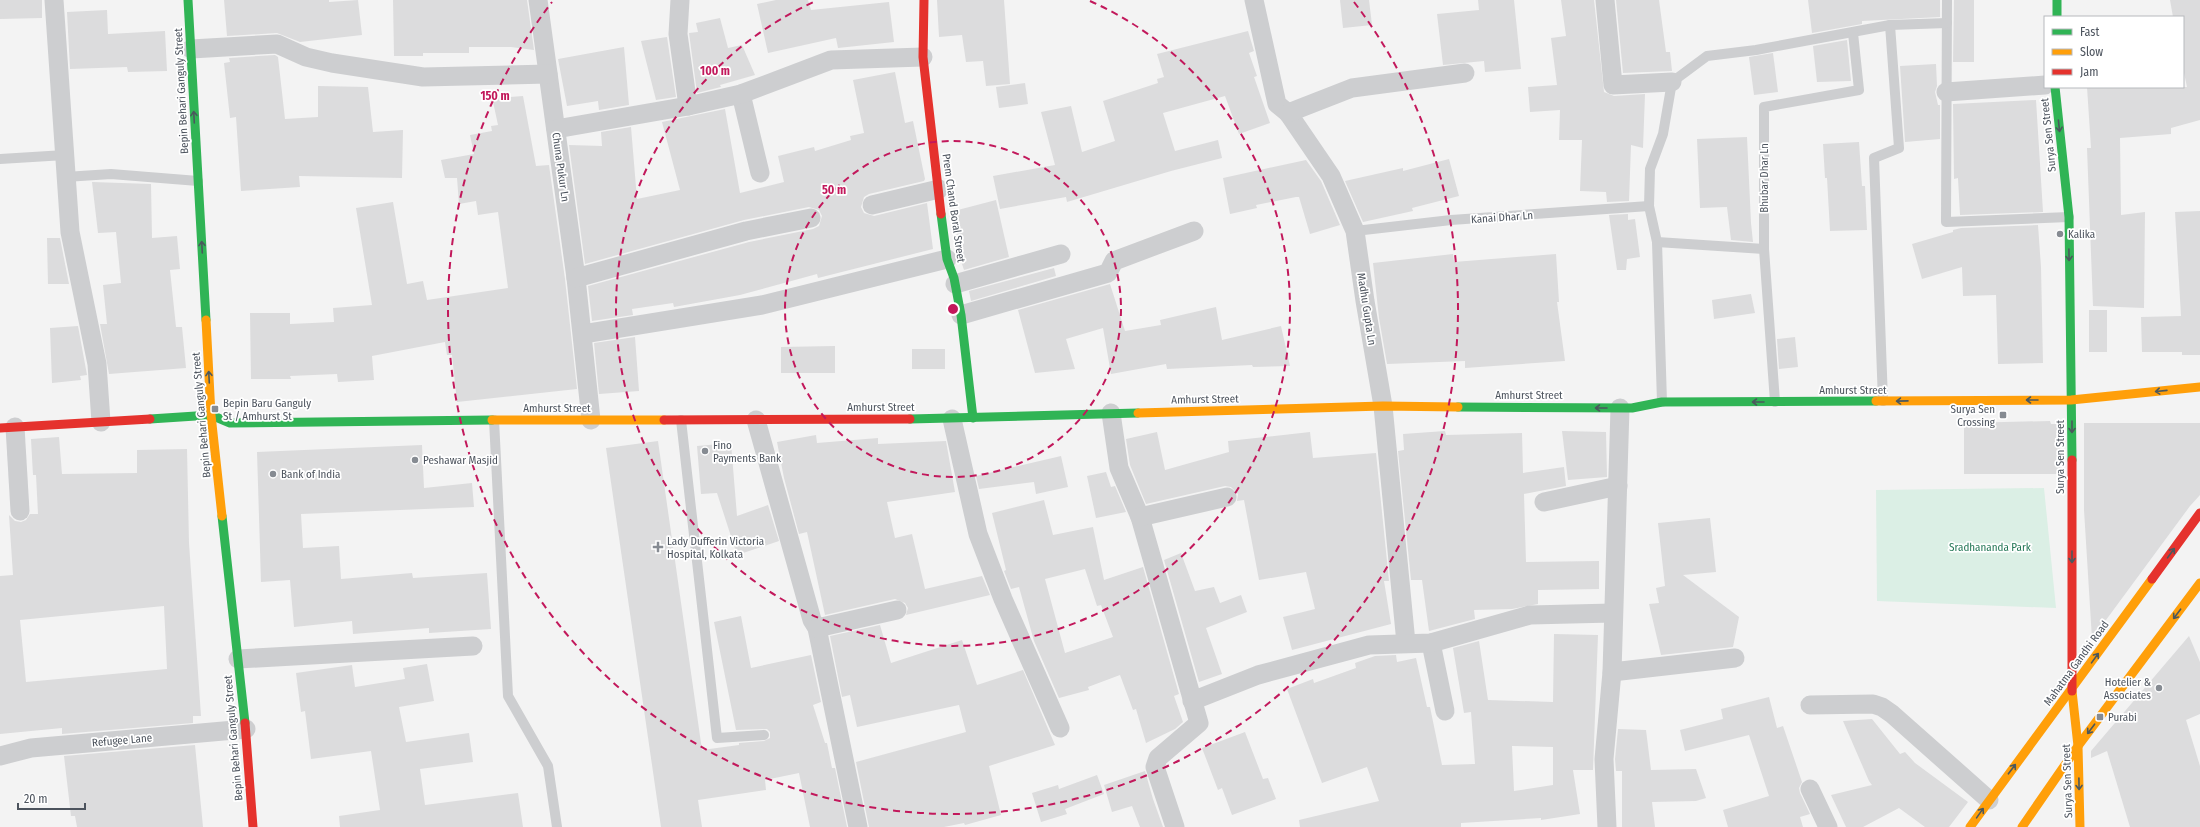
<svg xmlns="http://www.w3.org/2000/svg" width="2200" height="827" viewBox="0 0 2200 827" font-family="'Fira Sans Condensed',sans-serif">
<rect width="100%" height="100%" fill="#f3f3f3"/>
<path fill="#dbefe5" d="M2044 488 2056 608 1877 601 1876 490Z"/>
<g fill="#dcdcdd" fill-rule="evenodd">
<path d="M0 0H42V18L0 19Z"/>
<path d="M224 0H329V2L358 0 362 35 300 42 277 33 227 36Z"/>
<path d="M393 0H527L534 50 511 47H469V53H423V56H394Z"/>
<path d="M776 0H808L811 10 889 2 894 42 838 48 836 38 768 53 757 4Z"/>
<path d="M937 0H1004L1010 84 986 86 983 61 966 62 962 35 939 37Z"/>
<path d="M1340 0H1369L1372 25 1343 28Z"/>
<path d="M1478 0H1514L1521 69 1485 72 1484 61 1443 65 1437 14 1479 10Z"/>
<path d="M1561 0H1594L1604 92 1614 96 1645 94 1643 148 1631 145 1629 201 1607 202 1606 192 1580 191 1582 140H1559L1560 110 1530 112 1528 87 1557 85 1551 38 1566 36Z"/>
<path d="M1616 0H1659L1666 52H1670L1672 71 1623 73Z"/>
<path d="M1808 0H1940V17L1862 21V24L1812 33Z"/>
<path d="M1954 0H1974V62H1953Z"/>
<path d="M2170 0H2200V120L2171 128V134L2120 138 2121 215 2145 212 2144 308 2093 306 2087 148H2091L2087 87H2187L2183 68V17H2173Z"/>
<path d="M107 10 108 34 165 31 167 71 128 72 127 67 70 69 67 12Z"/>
<path d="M720 18 728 48 742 45 755 75 720 85 721 87 697 93 689 33 698 32 696 23Z"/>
<path d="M1248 31 1254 51 1249 53 1257 76 1254 77 1270 123 1239 134 1225 96 1163 113 1175 151 1218 140 1222 158 1171 171 1067 202 1066 197 1000 209 993 176 1055 165 1041 112 1071 106 1082 152 1115 141 1103 101 1158 83 1157 79 1164 77 1157 54Z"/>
<path d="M667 37 676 97 656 100 641 41Z"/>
<path d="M1847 40 1851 81 1817 82 1813 46Z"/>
<path d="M624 47 629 105 599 110 598 101 567 106 558 59Z"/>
<path d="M1773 53 1778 92 1754 95 1749 57Z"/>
<path d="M275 55 278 57 285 119 318 117V86L368 87 373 132 403 130 402 178 299 176 300 187 241 191 236 117 230 118 224 63 230 62 229 58Z"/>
<path d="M1936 64 1937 86 1935 92 1938 105H1940V139L1905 142 1900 66Z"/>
<path d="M895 72 905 123 913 121 925 179 924 181 869 194 864 197 861 207 864 213 874 216 927 203 933 249 818 278 817 274 740 295 674 307 673 303 632 309 633 315 592 321 588 286 749 242 813 229 819 226 822 216 819 210 809 207 744 220 585 264 569 145 602 146 601 132 631 127 637 199 680 190 662 122 725 109 740 193 784 182 778 156 814 147 815 151 851 140 850 136 864 133 853 80Z"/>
<path d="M1025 83 1028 104 999 108 996 87Z"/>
<path d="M510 94V97L523 96 536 166 549 165 565 279 577 389 457 402 452 355H447L445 342 372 356 374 380 338 382 337 374 290 376 291 379H251L250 313H290V324L334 322 333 308 372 305 356 208 393 202 407 284 423 281 427 300 508 288 498 212 478 215 476 201 459 204 457 178H445L441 160 474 154 470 135 492 131 491 126 498 125 492 97Z"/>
<path d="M2036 100 2043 212 1960 215 1958 178 1954 179 1953 104Z"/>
<path d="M1747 137 1751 223 1753 242 1731 240 1727 207 1700 208 1697 139Z"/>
<path d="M1859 142 1862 186H1865L1867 230 1830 231 1827 178H1825L1823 144Z"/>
<path d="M1449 159 1459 196 1412 208 1413 211 1363 222 1345 181 1403 168V171Z"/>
<path d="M1306 160 1321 181 1340 225 1310 234 1299 197H1296L1256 205 1257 208 1230 214 1223 178Z"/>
<path d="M92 182 151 184 152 238 177 236 180 269 170 270 176 327H182L186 368 109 374 100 324H107L103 285 121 283 116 232 98 233Z"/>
<path d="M996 200 1009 257 964 270 959 255 954 211Z"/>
<path d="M2200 211V355H2182V352H2142L2141 317 2181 316 2175 212Z"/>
<path d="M1628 214V220L1635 219 1640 257 1627 259 1626 270H1617L1609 215Z"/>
<path d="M2038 225 2041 267 2043 363 1998 364 1996 295 1963 296 1962 267 1922 279 1912 244 1953 232V230L1961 228Z"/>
<path d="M47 238H60L69 284H48Z"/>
<path d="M1453 254 1454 262 1556 254 1559 302H1557L1565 361 1465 368V361L1387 364 1379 318 1373 263Z"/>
<path d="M1054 268 1056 276 971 301 969 291Z"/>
<path d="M1110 284 1125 331 1161 325 1160 320 1216 307 1222 340 1281 326 1290 366 1253 367 1252 365 1167 369 1166 364 1111 374 1103 328 1066 339 1075 369 1035 373 1018 310Z"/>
<path d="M1751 294 1755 313 1714 319 1712 300Z"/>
<rect x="2089" y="310" width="18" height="42"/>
<path d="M78 326 87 375 80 376 81 380 52 383 50 328Z"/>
<path d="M635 337 639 391 599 394 594 343Z"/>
<path d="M1795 337 1798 367 1779 369 1777 339Z"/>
<path d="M835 346V373H781V347Z"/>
<rect x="912" y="349" width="33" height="20"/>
<path d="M2050 421 2051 424H2060V474H1964V423Z"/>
<path d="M2084 423H2200V495L2190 506 2092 639 2084 510Z"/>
<path d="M1445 431 1446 435 1522 433 1523 473 1564 467 1566 486 1524 494 1526 562 1599 561V589L1538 590V604L1512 609 1474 610 1475 619 1429 631 1422 580H1411L1398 451 1404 450 1403 434Z"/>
<path d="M1562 431 1606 432 1607 477 1568 480Z"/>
<path d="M1157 432 1165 470 1229 452 1228 441 1310 432 1313 458 1376 453 1389 581H1384L1391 624 1292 650 1283 617 1315 609 1306 572 1259 580 1244 500 1237 501 1238 494 1231 487 1225 486 1146 504 1130 465 1126 439Z"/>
<path d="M816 435 817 443 878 438V444L946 441 955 492 887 502 895 538 912 534 925 589 982 576 990 595 906 615 908 608 905 603 895 599 825 615 807 532 799 534 784 478 777 442Z"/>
<path d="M59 437 62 474 137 473V450L187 449 189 543 201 716H193V723L62 734V728L0 734V576L13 575 9 515 15 521 21 522 26 520 30 514H38L36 475H33L31 439ZM164 606 167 669 26 682 20 620Z"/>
<path d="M658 441 702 750 739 745V743L764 741 770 738V732L767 729 736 730 714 622 741 616 751 668 811 655 821 702 813 705 825 743H827L832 768H835L847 827H810L799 773 765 780 766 790 698 800 702 827H661L606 448Z"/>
<path d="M731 443 737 516 768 505 779 541 737 555 717 493 701 494 697 446Z"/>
<path d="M422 445 424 488 472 483 474 507 301 514 303 548 339 546 341 579 412 573 413 578 487 573 491 629 429 633V628L353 634 352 621 294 627 290 580 261 582 257 452Z"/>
<path d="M1061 456 1068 487 1036 494 1034 482 979 489 976 476Z"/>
<path d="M1106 472 1111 487 1115 486 1126 512 1096 518 1087 476Z"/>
<path d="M1044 500 1053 535 1093 527 1104 580 1143 567 1179 694 1174 696 1183 722 1175 729 1146 743 1136 709 1133 710 1120 675 1088 687 1089 690 1059 698 1034 641 1019 587 1011 589 1004 571 1006 570 992 513ZM1085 569 1097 606 1101 605 1113 637 1065 653 1045 579Z"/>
<path d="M1710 518 1716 572 1683 575 1739 617 1733 647 1661 655 1649 604 1659 603 1656 588 1665 586 1658 523Z"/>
<path d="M1181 553 1195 591 1214 587 1220 603 1241 595 1247 612 1206 628 1222 674 1199 682 1164 560Z"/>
<path d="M880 625 891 663 962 640 977 685 1023 670 1055 745 989 766 1001 815 965 825 964 823 944 827H869L856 762 966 732 959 705 857 727 850 695 842 697 830 636Z"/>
<path d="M1554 634 1598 635 1593 770H1573L1580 814 1541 820V818L1461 823V827H1300L1299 820 1379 801 1367 767 1322 783 1287 689 1313 679 1314 683 1356 668 1355 663 1375 656 1396 655 1397 662 1416 658 1427 707H1430L1442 765 1475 764 1471 712 1464 713 1453 648 1479 641 1488 700 1553 702ZM1512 746 1553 747V785L1514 791Z"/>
<path d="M2189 636 2200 662V714L2186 720 2200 766V827H2130L2107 751 2091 758V751Z"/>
<path d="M427 664 434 701 399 707 406 742 469 733 473 762 420 769 425 805 518 793 523 827H340L339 816 380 810 371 751 311 759 305 711 301 712 296 673 352 665 355 687 405 679 403 668Z"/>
<path d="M1769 697 1777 728 1783 726 1802 782 1799 788 1800 793 1810 814 1800 817 1803 827H1728L1723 810 1769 796 1749 735 1685 751 1680 730 1723 719 1721 709Z"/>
<path d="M1872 719 1900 754 1905 752 1915 763 1968 802 1949 827H1925L1899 808 1863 827H1846L1831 795 1872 785 1869 781 1843 721Z"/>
<path d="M1618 729 1646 730 1651 770 1696 769 1706 798 1696 801 1652 802 1655 827H1622V771H1616L1615 759Z"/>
<path d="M1245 732 1263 779 1268 778 1276 799 1232 815 1222 788 1218 790 1202 748Z"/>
<path d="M195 745 203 827H77L75 816H71L64 756Z"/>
<path d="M1145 771 1153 799 1163 827H1140L1132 806 1112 812 1104 785Z"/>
<path d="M1097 775 1104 794 1065 809 1067 814 1041 822 1032 793 1058 785 1059 789Z"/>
</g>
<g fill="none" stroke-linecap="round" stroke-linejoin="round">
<g stroke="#cdced0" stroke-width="10">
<path d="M1947 0 1946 222 2069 217"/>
<path d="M0 159 65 155"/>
<path d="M65 177 111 174 198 181"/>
<path d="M1355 231 1451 220 1649 206"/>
<path d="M1657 242 1764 249"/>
<path d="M1883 401 1874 158 1899 148 1890 25"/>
<path d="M1662 402 1657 242 1649 206 1650 169 1663 134 1672 82 1707 56 1756 50 1890 25 1947 23"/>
<path d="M1775 402 1764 249V107L1859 90 1853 33"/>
<path d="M494 420 508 696 548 766 557 827"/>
<path d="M681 420 717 738 764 735"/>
</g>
<g stroke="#cdced0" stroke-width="19">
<path d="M54 0 70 232 97 364 101 422"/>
<path d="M538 0 576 278 591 420"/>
<path d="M680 0 678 34 688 106"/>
<path d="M1254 0 1277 104 1288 113 1331 176 1355 231 1365 301 1383 406 1406 643"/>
<path d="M1605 0 1613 85 1672 82"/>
<path d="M191 49 277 44 306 57 332 63 423 77 548 74"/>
<path d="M1946 92 2045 85"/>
<path d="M741 94 760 173"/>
<path d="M1288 113 1352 88 1465 73"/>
<path d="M556 129 688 106 741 94 831 60 923 57"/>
<path d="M872 205 939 189"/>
<path d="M576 278 746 231 811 218"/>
<path d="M955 284 1061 254"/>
<path d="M961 315 1108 273 1114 261 1194 231"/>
<path d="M583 334 762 305 947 259"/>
<path d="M1111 413 1119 468 1140 517 1199 723 1158 758 1155 767 1175 827"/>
<path d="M952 419 978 534 1003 599 1060 728"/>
<path d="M756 420 812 620 817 628 858 827"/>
<path d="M15 427 20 511"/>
<path d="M1544 502 1618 486"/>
<path d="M1140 517 1227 497"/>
<path d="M817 628 897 610"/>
<path d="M1431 643 1445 711"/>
<path d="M238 659 473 646"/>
<path d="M1612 672 1735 658"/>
<path d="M1192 701 1258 675 1369 645 1431 643 1530 615 1613 613"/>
<path d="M1810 705 1873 704 1882 707 1892 714 1989 800"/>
<path d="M0 756 31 748 246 729"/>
<path d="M1810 789 1828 827"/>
<path d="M1607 827 1604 759 1612 672 1620 408"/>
</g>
<g stroke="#30b455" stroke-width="9">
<path d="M188 0 206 320"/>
<path d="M2057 0V17"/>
<path d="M2055 87 2069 217 2072 460"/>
<path d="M941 214 947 259 954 278 961 315 973 418"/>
<path d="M1458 407 1632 408 1662 402 1876 401"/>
<path d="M150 419 211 415 230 423 492 420"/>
<path d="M910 419 1138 413"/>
<path d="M222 516 245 723"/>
</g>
<g stroke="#ff9f0a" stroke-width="9">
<path d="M206 320 211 415 222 516"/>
<path d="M1876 401 2071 400 2200 387"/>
<path d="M1138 413 1383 406 1458 407"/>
<path d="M492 420H664"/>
<path d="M2072 691 2078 746 2080 827"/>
<path d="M1970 827 2152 579"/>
<path d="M2022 827 2078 746 2200 583"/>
</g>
<g stroke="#e5322d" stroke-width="9">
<path d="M924 0 923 57 941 214"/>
<path d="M664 420 910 419"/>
<path d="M0 428 150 419"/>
<path d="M2072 460V691"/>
<path d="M2152 579 2200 513"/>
<path d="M245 723 253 827"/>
</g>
</g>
<defs><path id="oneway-shaft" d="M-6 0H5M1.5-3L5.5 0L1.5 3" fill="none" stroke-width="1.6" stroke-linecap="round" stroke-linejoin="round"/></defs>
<g stroke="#4b585d">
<use href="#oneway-shaft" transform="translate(194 117) rotate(-93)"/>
<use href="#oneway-shaft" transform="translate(2059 126) rotate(84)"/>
<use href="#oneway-shaft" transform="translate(202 247) rotate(-93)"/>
<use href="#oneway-shaft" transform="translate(2069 255) rotate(89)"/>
<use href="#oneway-shaft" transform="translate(209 377) rotate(-93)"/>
<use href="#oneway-shaft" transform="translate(2161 391) rotate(174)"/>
<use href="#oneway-shaft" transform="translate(2032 400) rotate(180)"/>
<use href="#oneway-shaft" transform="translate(1902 401) rotate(179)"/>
<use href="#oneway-shaft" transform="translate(1758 402) rotate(180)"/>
<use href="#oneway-shaft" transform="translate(1601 408) rotate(-180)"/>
<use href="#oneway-shaft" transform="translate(2072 427) rotate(90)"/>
<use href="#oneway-shaft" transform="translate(2171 553) rotate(-54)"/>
<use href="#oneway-shaft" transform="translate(2072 557) rotate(90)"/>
<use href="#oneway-shaft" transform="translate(2177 614) rotate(127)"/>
<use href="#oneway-shaft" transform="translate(2095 658) rotate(-54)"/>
<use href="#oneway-shaft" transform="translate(2091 729) rotate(127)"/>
<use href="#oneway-shaft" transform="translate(2012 769) rotate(-53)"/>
<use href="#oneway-shaft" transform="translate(2079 784) rotate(89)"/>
<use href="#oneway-shaft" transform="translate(1980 813) rotate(-55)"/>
</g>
<g fill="none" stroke="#c2185b" stroke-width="2" stroke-dasharray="7 5">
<circle cx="953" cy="309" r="168"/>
<path d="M1090 1A337 337 0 1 1 816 1"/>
<path d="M1354 2A505 505 0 1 1 552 2"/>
</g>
<g fill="#868b92" stroke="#fff" stroke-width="1.5">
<circle cx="2060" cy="234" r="4"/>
<rect x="211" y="405" width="8" height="8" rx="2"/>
<rect x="1999" y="411" width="8" height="8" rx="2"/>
<circle cx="705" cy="451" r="4"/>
<circle cx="415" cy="460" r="4"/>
<circle cx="273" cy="474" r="4"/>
<path d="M656 541h4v4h4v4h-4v4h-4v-4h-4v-4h4z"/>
<circle cx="2159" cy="688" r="4"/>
<rect x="2096" y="713" width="8" height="8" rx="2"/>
</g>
<g text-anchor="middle" stroke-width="3.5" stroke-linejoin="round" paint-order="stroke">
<g font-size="11" fill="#4c535d" stroke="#fff">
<text transform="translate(181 91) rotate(-93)" y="4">Bepin Behari Ganguly Street</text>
<text transform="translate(2048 135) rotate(-96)" y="4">Surya Sen Street</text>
<text transform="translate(561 167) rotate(82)" y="4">Chuna Pukur Ln</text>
<text transform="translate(1764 178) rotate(-90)" y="4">Bhubar Dhar Ln</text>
<text transform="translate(954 208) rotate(82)" y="4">Prem Chand Boral Street</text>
<text transform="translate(1502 217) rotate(-4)" y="4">Kanai Dhar Ln</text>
<text transform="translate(1367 309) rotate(81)" y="4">Madhu Gupta Ln</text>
<text x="1853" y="394">Amhurst Street</text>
<text x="1529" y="399">Amhurst Street</text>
<text transform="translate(1205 399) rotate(-1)" y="4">Amhurst Street</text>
<text x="881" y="411">Amhurst Street</text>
<text x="557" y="412">Amhurst Street</text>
<text transform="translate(201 415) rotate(-95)" y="4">Bepin Behari Ganguly Street</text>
<text transform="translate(2060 457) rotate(-90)" y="4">Surya Sen Street</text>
<text transform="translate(2076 663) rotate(-54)" y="4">Mahatma Gandhi Road</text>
<text transform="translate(233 738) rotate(-95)" y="4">Bepin Behari Ganguly Street</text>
<text transform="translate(122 740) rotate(-5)" y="4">Refugee Lane</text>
<text transform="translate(2067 781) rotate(-92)" y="4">Surya Sen Street</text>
</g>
<g font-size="11" fill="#4c535d" stroke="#fff" text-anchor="start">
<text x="2068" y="238">Kalika</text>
<text x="223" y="407">Bepin Baru Ganguly<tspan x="223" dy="13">St / Amhurst St</tspan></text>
<text x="1995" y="413" text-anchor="end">Surya Sen<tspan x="1995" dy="13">Crossing</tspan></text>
<text x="713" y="449">Fino<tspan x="713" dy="13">Payments Bank</tspan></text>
<text x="423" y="464">Peshawar Masjid</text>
<text x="281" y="478">Bank of India</text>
<text x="667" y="545">Lady Dufferin Victoria<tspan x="667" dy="13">Hospital, Kolkata</tspan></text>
<text x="2151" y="686" text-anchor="end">Hotelier &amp;<tspan x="2151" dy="13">Associates</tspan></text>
<text x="2108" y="721">Purabi</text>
</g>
<g font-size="11" fill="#237756" stroke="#fff">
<text x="1990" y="551">Sradhananda Park</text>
</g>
</g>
<circle cx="953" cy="309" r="6" fill="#c2185b" stroke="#fff" stroke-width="2"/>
<g font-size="12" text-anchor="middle" font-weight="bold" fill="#c2185b" stroke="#fff" stroke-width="3.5" stroke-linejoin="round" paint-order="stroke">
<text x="715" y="75">100 m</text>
<text x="495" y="100">150 m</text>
<text x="834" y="194">50 m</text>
</g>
<rect x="2044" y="16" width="140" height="72" fill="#ffffff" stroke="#b7babe"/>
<rect x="2052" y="29" width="20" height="6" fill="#30b455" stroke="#b7babe"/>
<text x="2080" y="36" font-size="12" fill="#4c535d">Fast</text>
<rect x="2052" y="49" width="20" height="6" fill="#ff9f0a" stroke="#b7babe"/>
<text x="2080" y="56" font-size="12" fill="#4c535d">Slow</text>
<rect x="2052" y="69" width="20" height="6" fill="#e5322d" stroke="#b7babe"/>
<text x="2080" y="76" font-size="12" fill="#4c535d">Jam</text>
<path d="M18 803v6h67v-6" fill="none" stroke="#4c535d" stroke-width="2"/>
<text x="24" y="803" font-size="12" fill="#4c535d" stroke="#ffffff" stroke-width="3" paint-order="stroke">20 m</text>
</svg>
